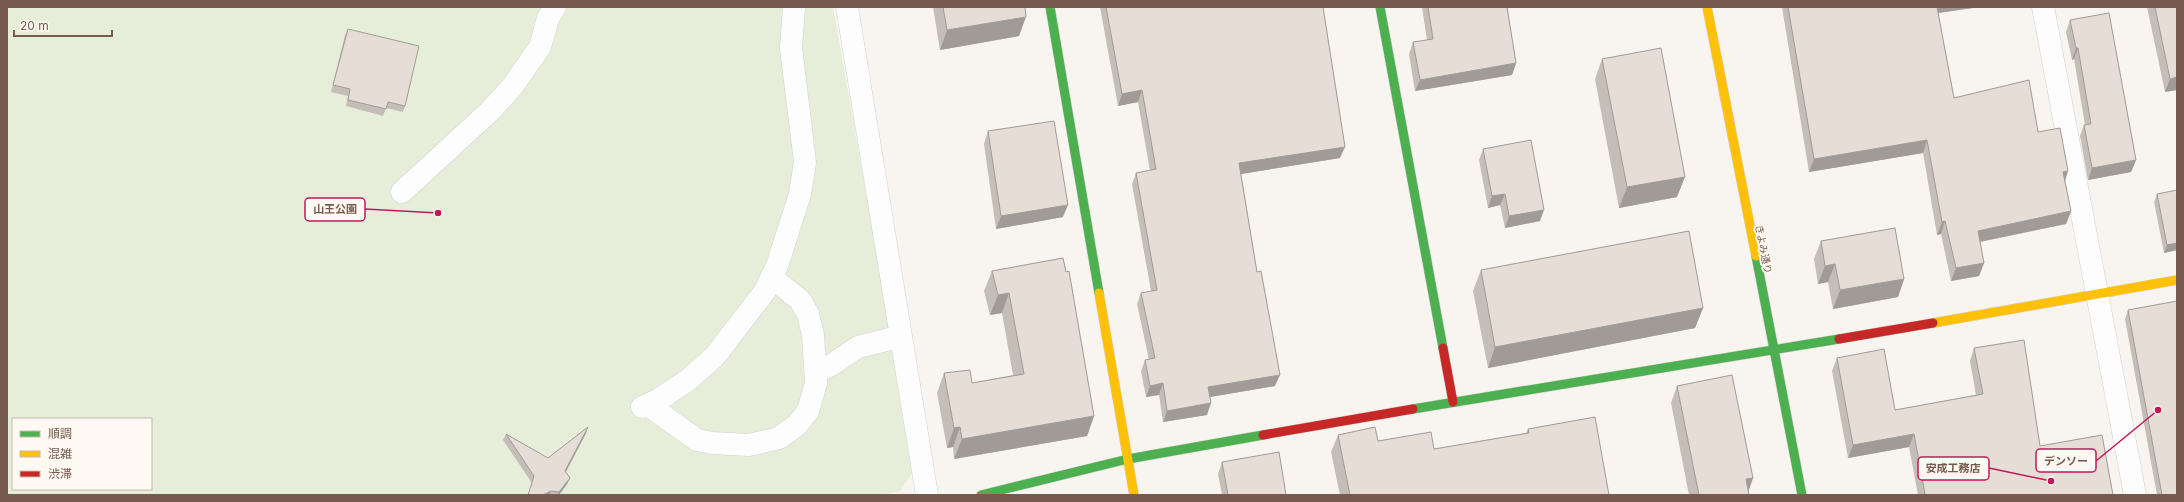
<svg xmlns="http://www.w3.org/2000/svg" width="2184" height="502" viewBox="0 0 2184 502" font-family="Inter,'Noto Sans JP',sans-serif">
<rect width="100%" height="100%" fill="#f8f4ef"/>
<path fill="#e6eeda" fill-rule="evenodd" d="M7 7H833L915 469 900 491 881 495H7ZM13 419H151V489H13Z"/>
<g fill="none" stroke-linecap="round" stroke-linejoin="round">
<g stroke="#d7d1cd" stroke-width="23">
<g id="street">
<path d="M847 7 927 495"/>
<path d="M2043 7 2135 495"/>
<path d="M402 192 491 110 512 87 540 47 548 18 555 7"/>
<path d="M816 372 833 364 858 347 890 339"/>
<path d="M648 405 697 440 713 443 749 445 779 438 797 425 808 411 816 383 813 335 808 314 800 300 771 277"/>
<path d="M642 407 658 400 688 380 715 356 765 291 777 266 800 194 805 162 791 48 794 7"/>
</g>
</g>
<g stroke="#d8d0cb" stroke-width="10">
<g id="fast">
<path d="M1050 7 1099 293"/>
<path d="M1380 7 1443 348"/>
<path d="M1756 256 1802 495"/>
<path d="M1413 409 1839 339"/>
<path d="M981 495 1128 459 1263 435"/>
</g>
</g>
<g stroke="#d8d0cb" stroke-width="10">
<g id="slow">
<path d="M1707 7 1756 256"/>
<path d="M1099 293 1134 495"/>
<path d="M1933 323 2177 280"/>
</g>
</g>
<g stroke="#d8d0cb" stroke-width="10">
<g id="jam">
<path d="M1839 339 1933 323"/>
<path d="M1443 348 1453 402"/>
<path d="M1263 435 1413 409"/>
</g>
</g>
<use href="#street" stroke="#fefdfd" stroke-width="22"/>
<use href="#fast" stroke="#4caf50" stroke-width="9"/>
<use href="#slow" stroke="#ffc107" stroke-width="9"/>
<use href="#jam" stroke="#c62828" stroke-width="9"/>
</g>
<g fill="#c5beb8">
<path d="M933 7H1025L1019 36 940 50Z"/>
<path d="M1100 7H1323L1340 158 1241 174 1275 386 1210 397 1207 415 1163 422 1159 395 1146 397 1141 371 1145 360H1149L1137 304 1141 293 1151 291 1132 184 1136 173 1150 171 1138 102 1118 106Z"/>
<path d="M1422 7H1507L1516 63 1512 75 1415 91 1409 54 1413 42 1427 40Z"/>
<path d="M1782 7H1980L1938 13 1954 98 2038 132 2068 171 2065 181 2071 211 2066 224 1980 242 1984 263 1979 276 1951 281 1941 234 1937 235 1923 153 1809 172Z"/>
<path d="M2147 7H2177V90L2165 92Z"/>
<path d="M2070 20 2136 160 2131 172 2088 180 2080 136 2084 125H2085L2074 59 2072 60 2066 32Z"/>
<path d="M348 29 405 106 403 112 386 108 383 116 346 106 348 96 331 92 345 35Z"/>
<path d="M1602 59 1677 197 1619 208 1595 79Z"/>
<path d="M988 131 1063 217 996 229 984 144Z"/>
<path d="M2177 141V150L2176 144Z"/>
<path d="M1483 149 1540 221 1505 228 1500 205 1488 208 1479 160Z"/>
<path d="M2157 194 2177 250 2164 253 2154 202Z"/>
<path d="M1821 241 1904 279 1898 297 1833 309 1828 282 1818 284 1814 259Z"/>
<path d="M1063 258 1094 416 1087 436 954 459 953 447 947 448 937 393 944 373 972 383 1013 375 1002 313 990 315 984 291 992 271Z"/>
<path d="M1481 270 1703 308 1695 328 1488 368 1473 291Z"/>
<path d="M2128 310 2177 495H2157L2125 319Z"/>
<path d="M1974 348 2040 446 2113 495H1918L1909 447 1848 458 1832 371 1837 358 1895 410 1976 395 1970 361Z"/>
<path d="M1677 386 1753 478 1748 492 1749 495H1689L1671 403Z"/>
<path d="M1528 429 1609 495H1340L1331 452 1338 435 1378 441 1434 449 1526 433Z"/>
<path d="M586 433 566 472 570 478 567 484 559 495H528L532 483 503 440 506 434 548 458Z"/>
<path d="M1222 462 1286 495H1222L1218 474Z"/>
</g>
<g fill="#a09b96">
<path d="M1934 7H1980L1931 14Z"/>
<path d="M1026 17 1019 36 940 50 947 30Z"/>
<path d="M2076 48H2078L2074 59 2072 60Z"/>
<path d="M1516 63 1512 75 1415 91 1420 80Z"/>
<path d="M2177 77V90L2165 92 2170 79Z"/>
<path d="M1142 90 1138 102 1118 106 1122 94Z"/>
<path d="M1927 140 1923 153 1809 172 1814 159Z"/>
<path d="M1345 147 1340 158 1235 175 1239 163Z"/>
<path d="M2136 160 2131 172 2088 180 2092 168Z"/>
<path d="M2068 171 2064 184 2063 172Z"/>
<path d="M1685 177 1677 197 1619 208 1627 187Z"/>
<path d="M1505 194 1500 205 1488 208 1492 196Z"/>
<path d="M1068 205 1063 217 996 229 1001 216Z"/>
<path d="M1544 210 1540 221 1505 228 1509 216Z"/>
<path d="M2071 211 2066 224 1974 243 1978 231Z"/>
<path d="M1945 221 1941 234 1937 235 1942 222Z"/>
<path d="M2177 243V250L2164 253 2167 245Z"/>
<path d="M1984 263 1979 276 1951 281 1956 268Z"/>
<path d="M1835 264 1828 282 1818 284 1825 266Z"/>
<path d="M1904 279 1898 297 1833 309 1840 290Z"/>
<path d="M1009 293 1002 313 990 315 998 295Z"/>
<path d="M1703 308 1695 328 1488 368 1495 347Z"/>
<path d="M1280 375 1275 386 1204 398 1208 387Z"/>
<path d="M1163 383 1159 395 1146 397 1150 386Z"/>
<path d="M1211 403 1207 415 1163 422 1167 411Z"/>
<path d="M1094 416 1087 436 954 459 962 439Z"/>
<path d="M588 427 586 433 563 477 565 471Z"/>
<path d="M960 427 953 447 947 448 954 428Z"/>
<path d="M1914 434 1909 447 1848 458 1853 445Z"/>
<path d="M570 478 567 484 559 495H558L559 492Z"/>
<path d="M1753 478 1747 495 1746 479Z"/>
<path d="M551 491 549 495H543Z"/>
</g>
<g fill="#e5ddd6" stroke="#a09b96">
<path d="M943 7H1025L1026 17 947 30Z"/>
<path d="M1106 7H1323L1345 147 1239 163 1257 272 1261 271 1280 375 1208 387 1211 403 1167 411 1163 383 1150 386 1145 360 1155 358 1141 293 1157 290 1136 173 1156 169 1142 90 1122 94Z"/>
<path d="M1428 7H1507L1516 63 1420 80 1413 42 1433 39Z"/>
<path d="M1788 7H1937L1954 98 2029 80 2038 132 2060 128 2068 171 2063 172 2071 211 1978 231 1984 263 1956 268 1945 221 1942 222 1927 140 1814 159Z"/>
<path d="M2155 7H2177V77L2170 79Z"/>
<path d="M2109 13 2136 160 2092 168 2084 125 2091 124 2078 48H2076L2070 20Z"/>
<path d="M348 29 419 46 405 106 388 102 386 109 348 100 350 89 333 85Z"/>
<path d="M1661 48 1685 177 1627 187 1602 59Z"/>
<path d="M1054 121 1068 205 1001 216 988 131Z"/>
<path d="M1531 140 1544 210 1509 216 1505 194 1492 196 1483 149Z"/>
<path d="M2177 190V243L2167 245 2157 194Z"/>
<path d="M1895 228 1904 279 1840 290 1835 264 1825 266 1821 241Z"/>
<path d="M1689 231 1703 308 1495 347 1481 270Z"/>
<path d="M1063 258 1066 272 1069 271 1094 416 962 439 960 427 954 428 944 373 970 370 972 383 1024 374 1009 293 998 295 992 271Z"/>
<path d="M2177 301V495H2162L2128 310Z"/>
<path d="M2024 340 2040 446 2102 435 2113 495H1920L1925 494 1914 434 1853 445 1837 358 1884 349 1895 410 1983 394 1974 348Z"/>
<path d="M1732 375 1753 478 1746 479 1749 495H1699L1677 386Z"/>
<path d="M1595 417 1609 495H1350L1338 435 1375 427 1378 441 1431 432 1434 449 1529 433 1528 429Z"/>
<path d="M588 427 565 471 570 478 559 492 551 491 543 495H528L534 476 506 434 548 458Z"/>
<path d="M1279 452 1286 495H1228L1222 462Z"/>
</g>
<g text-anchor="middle" stroke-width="4" stroke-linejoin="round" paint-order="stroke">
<g font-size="10" fill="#775a4e" stroke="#fef9f2">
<text transform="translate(1764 249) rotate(79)" y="4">きよみ通り</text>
</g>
</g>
<path fill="none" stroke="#c2185b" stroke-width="1.5" d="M438 213L365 209M2158 410L2096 461M2051 481L1989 468"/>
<g fill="#c2185b" stroke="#fef9f2" stroke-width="1.5">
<circle cx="438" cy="213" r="4"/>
<circle cx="2158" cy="410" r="4"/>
<circle cx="2051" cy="481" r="4"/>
</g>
<g fill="#fef9f2" stroke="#c2185b" stroke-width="1.5">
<rect x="305" y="198" width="60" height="23" rx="4"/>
<rect x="2036" y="449" width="60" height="23" rx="4"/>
<rect x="1918" y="457" width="71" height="23" rx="4"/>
</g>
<g font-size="11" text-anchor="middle" font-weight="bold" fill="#775a4e">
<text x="335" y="213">山王公園</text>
<text x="2066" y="465">デンソー</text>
<text x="1953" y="472">安成工務店</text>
</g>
<rect width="2184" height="502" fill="none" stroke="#775a4e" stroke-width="16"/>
<rect x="12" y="418" width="140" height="72" fill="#fef9f2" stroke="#c8b9b0"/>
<rect x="20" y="431" width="20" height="6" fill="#4caf50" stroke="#c8b9b0"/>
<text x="48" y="438" font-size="12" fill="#775a4e">順調</text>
<rect x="20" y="451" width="20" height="6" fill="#ffc107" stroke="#c8b9b0"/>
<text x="48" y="458" font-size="12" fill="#775a4e">混雑</text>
<rect x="20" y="471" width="20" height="6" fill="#c62828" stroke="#c8b9b0"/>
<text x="48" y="478" font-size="12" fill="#775a4e">渋滞</text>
<path d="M14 30v6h98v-6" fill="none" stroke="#775a4e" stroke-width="2"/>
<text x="20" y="30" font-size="12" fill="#775a4e" stroke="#fef9f2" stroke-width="3" paint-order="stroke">20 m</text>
</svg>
